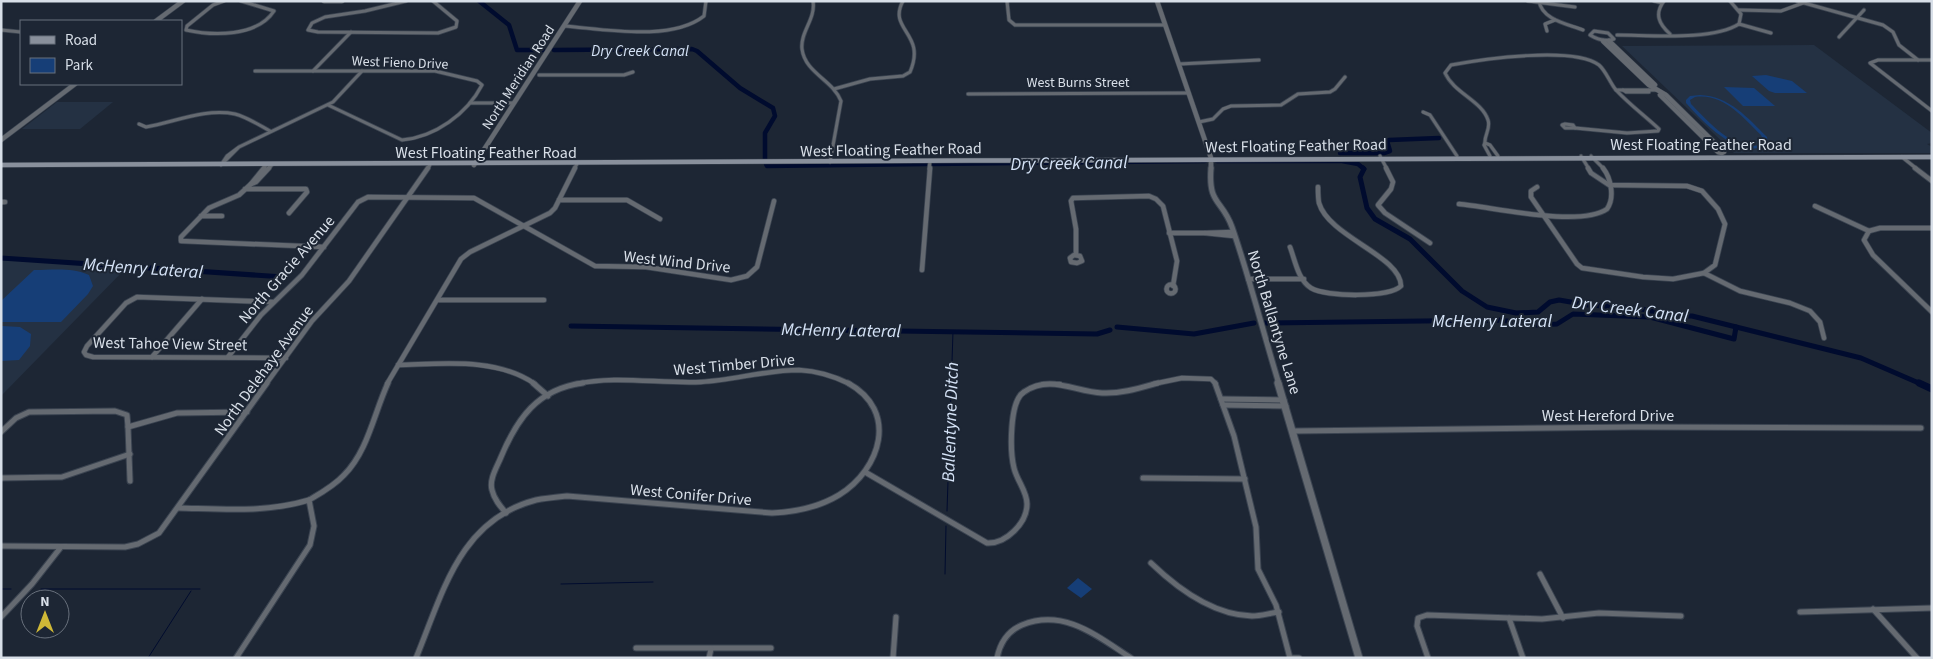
<svg xmlns="http://www.w3.org/2000/svg" width="1933" height="659" viewBox="0 0 1933 659" font-family="'Source Sans 3',sans-serif">
<rect width="100%" height="100%" fill="#1d2634"/>
<g fill="#243143">
<path d="M1814 45 1932 133V143L1927 144 1932 147V153H1734L1622 46Z"/>
<path d="M57 102H113L80 129H22Z"/>
<path d="M1 260 127 267 1 396Z"/>
</g>
<g fill="#163e77" fill-rule="evenodd">
<path d="M1766 75 1792 81 1807 93H1775L1769 91 1752 76Z"/>
<path d="M1724 87 1754 88 1775 106H1743Z"/>
<path d="M1700 95C1729 96 1748 118 1767 137L1768 144C1740 162 1703 122 1686 103V100L1690 96ZM1695 97C1724 93 1743 118 1761 135L1764 142C1740 159 1706 119 1691 104L1690 100Z"/>
<path d="M34 270C52 270 72 267 89 275L93 286 88 294 61 322H1V301Z"/>
<path d="M2 326 20 327 31 334 30 346 19 360 1 361Z"/>
<path d="M1078 578 1092 589 1081 598 1067 588Z"/>
</g>
<g fill="none" stroke-linecap="round" stroke-linejoin="round">
<g stroke="#000b2e" stroke-width="1">
<path d="M947 511 953 332"/>
<path d="M945 574 946 526"/>
<path d="M561 584 653 582"/>
<path d="M1 589H11"/>
<path d="M41 589H200"/>
<path d="M148 658 191 591"/>
</g>
<g stroke="#000b2e" stroke-width="4.5">
<path d="M479 1 509 25 517 50H543"/>
<path d="M554 50 692 49 697 51 740 88 773 108 775 116 765 133V159"/>
<path d="M1340 153H1384L1390 151 1387 141 1389 140 1439 138"/>
<path d="M1217 161H1342L1358 164 1364 169"/>
<path d="M766 164 767 166 926 164"/>
<path d="M932 164 1205 161"/>
</g>
<g stroke="#000b2e" stroke-width="5">
<path d="M1363 168 1364 169 1360 177 1367 208 1375 219 1410 239 1462 291 1487 307 1516 313 1538 312 1550 302 1559 300 1588 305 1637 308 1675 316H1692L1861 358 1921 384"/>
<path d="M1 258 284 277"/>
<path d="M1263 323 1499 320 1537 325 1557 324 1573 314 1650 317 1734 339 1736 327"/>
<path d="M571 326 1097 334 1110 330"/>
<path d="M1117 327 1194 334 1254 323"/>
</g>
<path stroke="#000b2e" stroke-width="7" d="M1919 383 1932 389"/>
<g stroke="#3b4451" stroke-width="4.5">
<g id="minor-far2">
<path d="M224 1 213 5 187 26 186 30C213 36 257 37 274 11L241 1"/>
<path d="M406 1 365 11 325 17 312 23 308 30 318 32 438 33 456 27 457 21 433 1"/>
<path d="M813 1C816 19 800 32 802 49 805 73 833 80 841 101L830 162"/>
<path d="M1007 1 1009 20 1015 25H1165"/>
<path d="M1528 1 1575 7"/>
<path d="M1539 1C1542 20 1568 24 1583 30"/>
<path d="M1654 1 1662 3"/>
<path d="M1664 1C1654 14 1659 24 1670 34"/>
<path d="M1730 1 1741 14 1739 24"/>
<path d="M1797 1 1883 25 1893 32 1899 45 1918 60"/>
<path d="M1739 10 1781 11 1803 3"/>
<path d="M1739 24 1771 33"/>
<path d="M564 26C604 29 671 42 704 16L706 1"/>
<path d="M1 30 21 32"/>
<path d="M1547 31 1545 24 1555 20"/>
<path d="M1594 31 1608 33 1614 39C1605 42 1598 40 1590 35Z"/>
<path d="M1617 35C1650 35 1712 41 1739 24"/>
<path d="M1839 37 1864 10"/>
<path d="M1932 60H1878L1870 63 1932 111"/>
<path d="M1179 64 1259 60"/>
<path d="M255 71H435L477 81 482 85C467 114 435 137 402 140L328 105"/>
<path d="M313 71 351 32"/>
<path d="M539 75H624L633 72"/>
<path d="M834 89 870 79 903 76 910 72C927 33 887 30 903 1"/>
<path d="M1616 90H1658"/>
<path d="M1623 90 1626 92H1649V90"/>
<path d="M968 94 1189 93"/>
<path d="M470 103H514"/>
<path d="M1423 112 1430 115 1457 156"/>
<path d="M1199 122 1213 119 1223 109 1231 106 1281 105 1298 94 1330 92 1335 89 1345 77"/>
<path d="M139 124 146 127C175 122 205 108 235 114 247 117 259 125 270 131"/>
<path d="M1565 124 1573 125 1575 128H1565L1562 125Z"/>
<path d="M1485 143C1484 135 1491 129 1488 120 1482 101 1454 93 1445 73L1451 65C1483 59 1573 46 1599 65 1606 71 1610 83 1616 90 1629 104 1645 116 1659 129L1658 131 1627 133 1575 128"/>
<path d="M239 147 221 165 227 156 239 147 333 102 362 71"/>
<path d="M1380 156 1387 169"/>
<path d="M1490 156 1484 145 1485 143 1490 145 1498 156"/>
<path d="M1581 156 1589 169"/>
<path d="M1591 156 1604 169"/>
<path d="M1902 157 1917 169"/>
<path d="M263 169 266 165"/>
<path d="M268 169 272 165"/>
<path d="M427 169 430 165"/>
<path d="M574 169 577 164"/>
<path d="M929 169 930 161"/>
</g>
</g>
<g stroke="#3b4451" stroke-width="6">
<g id="minor-far1">
<path d="M264 168 251 184 256 182 269 168"/>
<path d="M1386 168 1393 182 1391 189 1378 205 1385 213 1430 243"/>
<path d="M1588 168 1591 173 1609 185 1687 186 1702 191 1718 209 1725 224 1715 265 1704 273"/>
<path d="M1915 168 1932 181"/>
<path d="M251 184 239 195 209 208 181 237V241L324 247"/>
<path d="M1537 187 1531 191V197L1577 264 1582 268 1643 277 1673 279 1704 273 1740 291 1790 303 1810 311 1820 322 1824 338"/>
<path d="M245 189H306L307 192 289 213"/>
<path d="M559 200H627L660 219"/>
<path d="M1 202H5"/>
<path d="M1459 204C1493 207 1579 228 1607 209 1615 198 1611 178 1603 168"/>
<path d="M1815 206 1869 231"/>
<path d="M201 216H222"/>
<path d="M1869 231 1864 240 1873 255 1932 312"/>
<path d="M1869 231 1880 228H1932"/>
<path d="M1233 232 1205 233 1234 236"/>
<path d="M1169 233H1205"/>
<path d="M1290 247C1295 260 1298 280 1311 288 1326 297 1389 298 1401 286 1401 256 1329 237 1319 203 1318 198 1318 192 1318 187"/>
<path d="M1074 255 1080 256 1082 261 1077 263 1071 262 1070 258Z"/>
<path d="M1076 255V229L1071 201 1073 198 1149 196 1156 199 1163 206 1177 261 1173 286"/>
<path d="M922 270 930 168"/>
<path d="M1248 279H1304"/>
<circle cx="1171" cy="289" r="4.5"/>
<path d="M438 300H544"/>
<path d="M273 302 137 297 126 303 87 346 84 352 86 355 93 357 286 358"/>
<path d="M152 357 202 299"/>
<path d="M228 357 261 315 302 275 358 202 368 197 474 198 595 266 646 267 731 280 747 276 757 267 774 201"/>
<path d="M398 365C443 364 496 357 535 384"/>
<path d="M266 384 312 321 349 281 428 168"/>
<path d="M387 384 461 259 470 252 550 213 555 208 575 168"/>
<path d="M576 384C616 375 660 384 701 382 734 380 766 370 799 370 818 371 834 376 850 384"/>
<path d="M1043 384H1060"/>
<path d="M1153 384 1182 378 1211 379 1216 384"/>
</g>
</g>
<g stroke="#3b4451" stroke-width="7">
<g id="minor">
<path d="M533 383 548 396"/>
<path d="M1215 383 1234 436 1256 527 1258 569 1276 605 1290 658H1299"/>
<path d="M1221 399 1284 400"/>
<path d="M1223 405 1286 406"/>
<path d="M128 427 130 481"/>
<path d="M1294 431 1633 427 1921 428"/>
<path d="M1 432 16 418 29 412 115 411 127 415 128 427 177 413 247 412"/>
<path d="M865 472 987 543C1006 544 1027 523 1027 504 1027 491 1017 481 1014 468 1010 452 1009 401 1024 392 1050 374 1075 392 1102 393 1121 394 1140 388 1158 383"/>
<path d="M1 478 62 477 130 454"/>
<path d="M1143 478 1245 479"/>
<path d="M178 508C222 509 266 513 309 500"/>
<path d="M506 513C500 506 494 499 492 490 489 479 497 467 501 457 517 419 537 389 583 383"/>
<path d="M1 546 125 547 138 544 159 533 267 383"/>
<path d="M1151 563C1178 589 1213 615 1252 616 1261 616 1270 613 1279 612"/>
<path d="M1540 574 1563 618"/>
<path d="M1873 609 1917 658"/>
<path d="M1800 612 1932 608"/>
<path d="M1 617 32 584 61 547"/>
<path d="M1509 618 1523 658"/>
<path d="M636 648H771"/>
<path d="M236 658 310 545 314 526 309 500C321 493 334 486 344 475 368 451 374 413 388 383"/>
<path d="M416 658C443 593 459 520 536 500 546 498 557 497 567 496L772 513C796 512 819 507 839 495 881 469 899 411 848 383"/>
<path d="M709 658 711 649"/>
<path d="M893 658 896 617"/>
<path d="M997 658C1000 643 1008 631 1022 625 1064 608 1097 636 1131 658"/>
<path d="M1428 658 1417 626 1418 618 1427 615 1542 619 1599 613 1681 616"/>
</g>
</g>
<g stroke="#3b4451" stroke-width="5.5">
<g id="tertiary-far2">
<path d="M324 1H342"/>
<path d="M1157 1 1211 158V169"/>
<path d="M156 21 183 1"/>
<path d="M1603 41 1649 85 1666 95 1724 152H1721"/>
<path d="M1609 41 1655 85"/>
<path d="M1662 94 1660 95 1718 152 1722 153"/>
<path d="M1 140 75 84"/>
<path d="M474 165 580 1"/>
</g>
</g>
<g stroke="#3b4451" stroke-width="7">
<path id="tertiary-far1" d="M1211 168C1208 205 1222 199 1232 227 1250 279 1263 332 1279 384"/>
</g>
<g stroke="#3b4451" stroke-width="9">
<path id="tertiary" d="M1278 383 1359 658"/>
</g>
<g stroke="#3b4451" stroke-width="5.5">
<path id="secondary" d="M1 165C645 165 1288 156 1932 157"/>
</g>
<use href="#minor-far2" stroke="#656a71" stroke-width="3"/>
<use href="#minor-far1" stroke="#656a71" stroke-width="4.5"/>
<use href="#minor" stroke="#656a71" stroke-width="5"/>
<use href="#tertiary-far2" stroke="#656a71" stroke-width="4.5"/>
<use href="#tertiary-far1" stroke="#656a71" stroke-width="5"/>
<use href="#tertiary" stroke="#656a71" stroke-width="7"/>
<use href="#secondary" stroke="#89909c" stroke-width="4.5"/>
</g>
<g text-anchor="middle" stroke-width="4" stroke-linejoin="round" paint-order="stroke">
<g font-size="14" fill="#d8dfe8" stroke="#1d2634">
<text transform="translate(400 62) rotate(2)" y="5">West Fieno Drive</text>
<text transform="translate(518 77) rotate(-57)" y="5">North Meridian Road</text>
<text x="1078" y="87">West Burns Street</text>
</g>
<g font-size="15" font-style="italic" fill="#d5e3f7" stroke="#1d2634">
<text x="640" y="56">Dry Creek Canal</text>
</g>
<g font-size="16" fill="#d8dfe8" stroke="#1d2634">
<text x="1701" y="150">West Floating Feather Road</text>
<text transform="translate(1296 145) rotate(-1)" y="6">West Floating Feather Road</text>
<text transform="translate(891 149) rotate(-1)" y="6">West Floating Feather Road</text>
<text x="486" y="158">West Floating Feather Road</text>
<text transform="translate(677 261) rotate(6)" y="6">West Wind Drive</text>
<text transform="translate(286 269) rotate(-49)" y="6">North Gracie Avenue</text>
<text transform="translate(1275 322) rotate(73)" y="6">North Ballantyne Lane</text>
<text transform="translate(170 343) rotate(1)" y="6">West Tahoe View Street</text>
<text transform="translate(734 364) rotate(-5)" y="6">West Timber Drive</text>
<text transform="translate(263 370) rotate(-54)" y="6">North Delehaye Avenue</text>
<text x="1608" y="421">West Hereford Drive</text>
<text transform="translate(691 494) rotate(5)" y="6">West Conifer Drive</text>
</g>
<g font-size="18" font-style="italic" fill="#d5e3f7" stroke="#1d2634">
<text transform="translate(1069 163) rotate(-1)" y="6">Dry Creek Canal</text>
<text transform="translate(143 268) rotate(4)" y="6">McHenry Lateral</text>
<text transform="translate(1630 309) rotate(7)" y="6">Dry Creek Canal</text>
<text x="1492" y="327">McHenry Lateral</text>
<text transform="translate(841 330) rotate(1)" y="6">McHenry Lateral</text>
<text transform="translate(950 422) rotate(-88)" y="6">Ballentyne Ditch</text>
</g>
</g>
<rect width="1933" height="659" fill="none" stroke="#d8dfe8" stroke-width="5"/>
<rect x="20" y="20" width="162" height="65" fill="#1d2634" stroke="#68707c"/>
<rect x="30" y="36" width="25" height="8" fill="#89909c" stroke="#68707c"/>
<text x="65" y="45" font-size="15" fill="#d8dfe8">Road</text>
<rect x="30" y="58" width="25" height="15" fill="#163e77" stroke="#68707c"/>
<text x="65" y="70" font-size="15" fill="#d8dfe8">Park</text>
<g transform="translate(45 614)"><circle r="24" fill="#1d2634" stroke="#68707c"/>
<path d="M0-4L9 19L0 12L-9 19Z" fill="#cfb837"/>
<text y="-8" font-size="14" font-weight="bold" text-anchor="middle" fill="#d8dfe8">N</text>
</g>
</svg>
